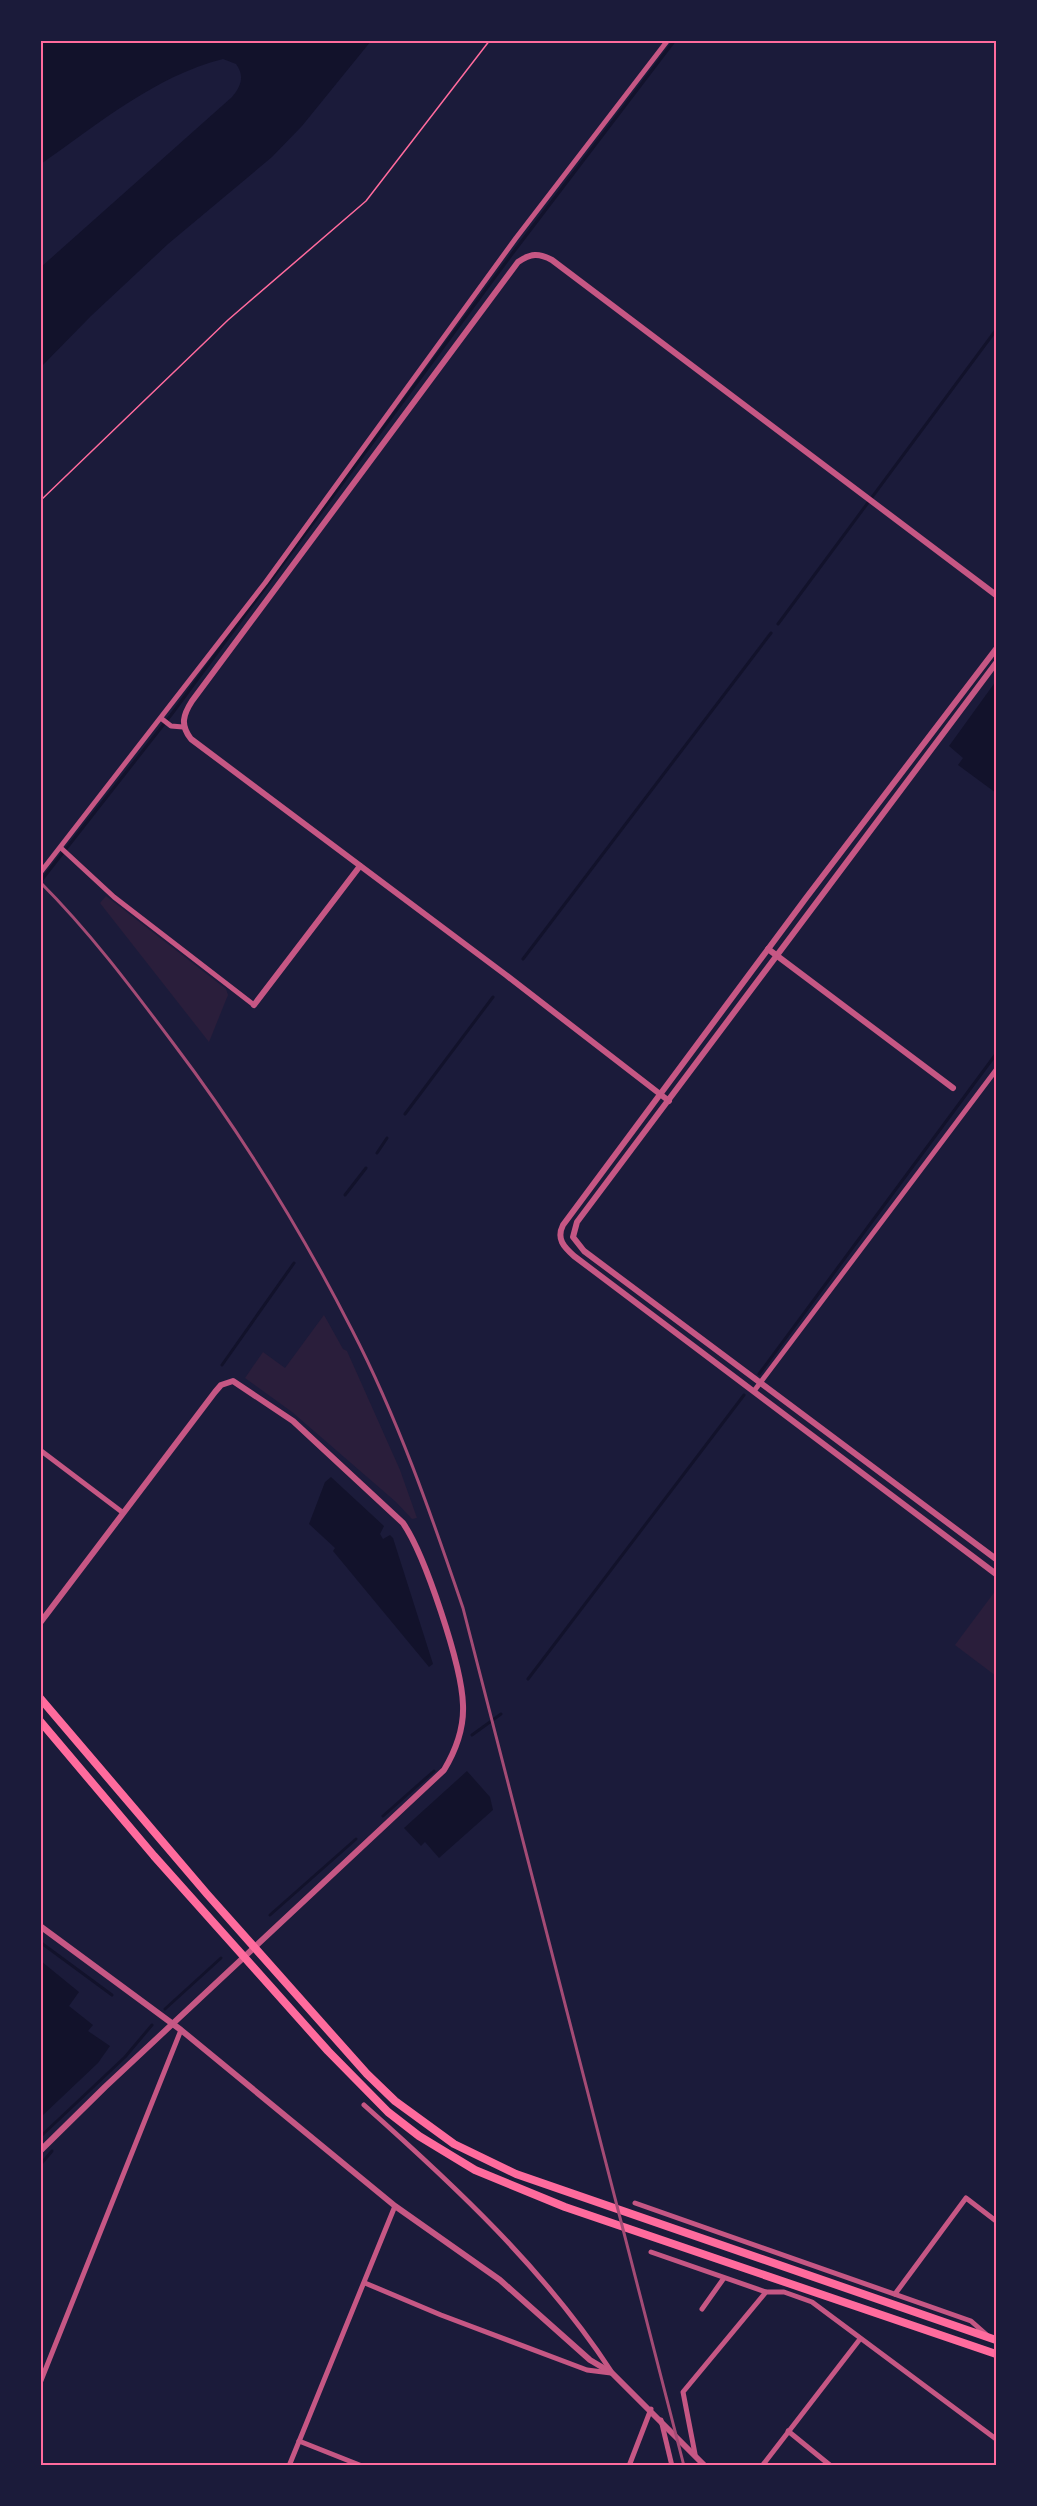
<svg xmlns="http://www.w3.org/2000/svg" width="1037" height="2506" viewBox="0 0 1037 2506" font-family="Barlow,sans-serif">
<rect width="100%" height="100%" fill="#1b1b3a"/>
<g fill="#2a1e3b">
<path d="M106 896 226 989 228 995 209 1042 100 903Z"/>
<path d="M324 1315 343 1349 347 1351 400 1470 417 1518 412 1519 396 1502 292 1412 245 1378 263 1352 285 1368Z"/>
<path d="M996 1590V1676L955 1645Z"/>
</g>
<g fill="#12122b">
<path d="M41 40H371V41L302 126 272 157 168 244 91 316 41 367V267L232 97C241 86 245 76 236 64L223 59C155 76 97 125 41 164Z"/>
<path d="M996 681V793L958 765 963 758 949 746Z"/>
<path d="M331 1477 384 1526 380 1534 383 1539 390 1535 393 1538 433 1664 429 1667 333 1551 335 1548 309 1524 325 1482Z"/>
<path d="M467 1771 490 1797 493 1810 439 1858 425 1842 421 1846 404 1828Z"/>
<path d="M41 1961 79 1992 69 2006 93 2025 88 2031 110 2046 98 2063 41 2117Z"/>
</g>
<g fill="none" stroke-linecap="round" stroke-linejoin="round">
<g stroke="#12122b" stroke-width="3">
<path d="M778 624 996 330"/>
<path d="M40 882 171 715 515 250 675 40"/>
<path d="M523 959 771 633"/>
<path d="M405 1114 493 997"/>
<path d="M377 1153 387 1138"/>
<path d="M345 1195 366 1168"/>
<path d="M222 1365 294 1263"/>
<path d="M759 1374 996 1054"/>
<path d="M528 1679 744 1395"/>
<path d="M472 1735 501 1714"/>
<path d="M383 1816 434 1771"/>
<path d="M270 1915 356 1839"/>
<path d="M40 1942 112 1995"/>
<path d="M165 2009 221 1958"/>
<path d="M40 2137 125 2057 152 2025"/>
<path d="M40 2165 52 2151"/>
</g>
<path stroke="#ff6b9d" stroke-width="1.5" d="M40 501 228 320 366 201 490 40"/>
<g stroke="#c65784" stroke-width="5">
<path d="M162 719 171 726 183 727"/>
<path d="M61 848 114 897 254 1005"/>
<path d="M40 873 265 583 516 238 668 40"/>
<path d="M754 1391 996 1070"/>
<path d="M40 1450 122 1512"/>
<path d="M364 2105C454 2185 545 2270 611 2371"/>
<path d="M635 2203 971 2321 988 2336"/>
<path d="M651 2252 766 2292"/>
<path d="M365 2283 441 2315 587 2370 611 2373"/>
<path d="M895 2294 966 2198 996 2221"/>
<path d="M702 2309 724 2278"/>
<path d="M40 2383 181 2030"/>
<path d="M661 2420 672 2466"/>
<path d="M788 2431 831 2466"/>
<path d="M299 2441 362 2466"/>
<path d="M695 2454 683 2392 766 2292H784L812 2302 996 2439"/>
<path d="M289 2466 395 2206"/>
<path d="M629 2466 651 2409"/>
<path d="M762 2466 860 2339"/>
</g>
<g stroke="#c65784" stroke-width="6">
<path d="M996 649 806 898 563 1225C556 1239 564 1247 574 1256L996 1574"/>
<path d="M996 663 577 1222 573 1237 584 1251 996 1559"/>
<path d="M768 949 953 1088"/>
<path d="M254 1005 360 866"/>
<path d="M669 1101 506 975 191 739C180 725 183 715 192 701L518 262C531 253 539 253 552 260L996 595"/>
<path d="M40 1623 215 1392 221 1385 233 1381 293 1421 403 1523C425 1555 462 1666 463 1705 464 1728 456 1750 444 1770L105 2087 40 2151"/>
<path d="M40 1926 181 2030 395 2206 500 2280 590 2360 612 2373 705 2466"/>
</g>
<g stroke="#ff6b9d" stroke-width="8">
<path d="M40 1698 207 1894 367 2074 395 2101 454 2144 516 2174 996 2340"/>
<path d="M40 1721 154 1856 328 2051 388 2112 419 2136 475 2170 565 2207 996 2354"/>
</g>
<path stroke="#a44b75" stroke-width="3" d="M40 882C89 931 131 987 173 1043 241 1133 301 1230 352 1330 398 1419 431 1514 463 1608L684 2466"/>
</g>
<rect width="1037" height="2506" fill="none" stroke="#1b1b3a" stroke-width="84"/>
<rect x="42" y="42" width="953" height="2422" fill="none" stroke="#ff6b9d" stroke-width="2"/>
</svg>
